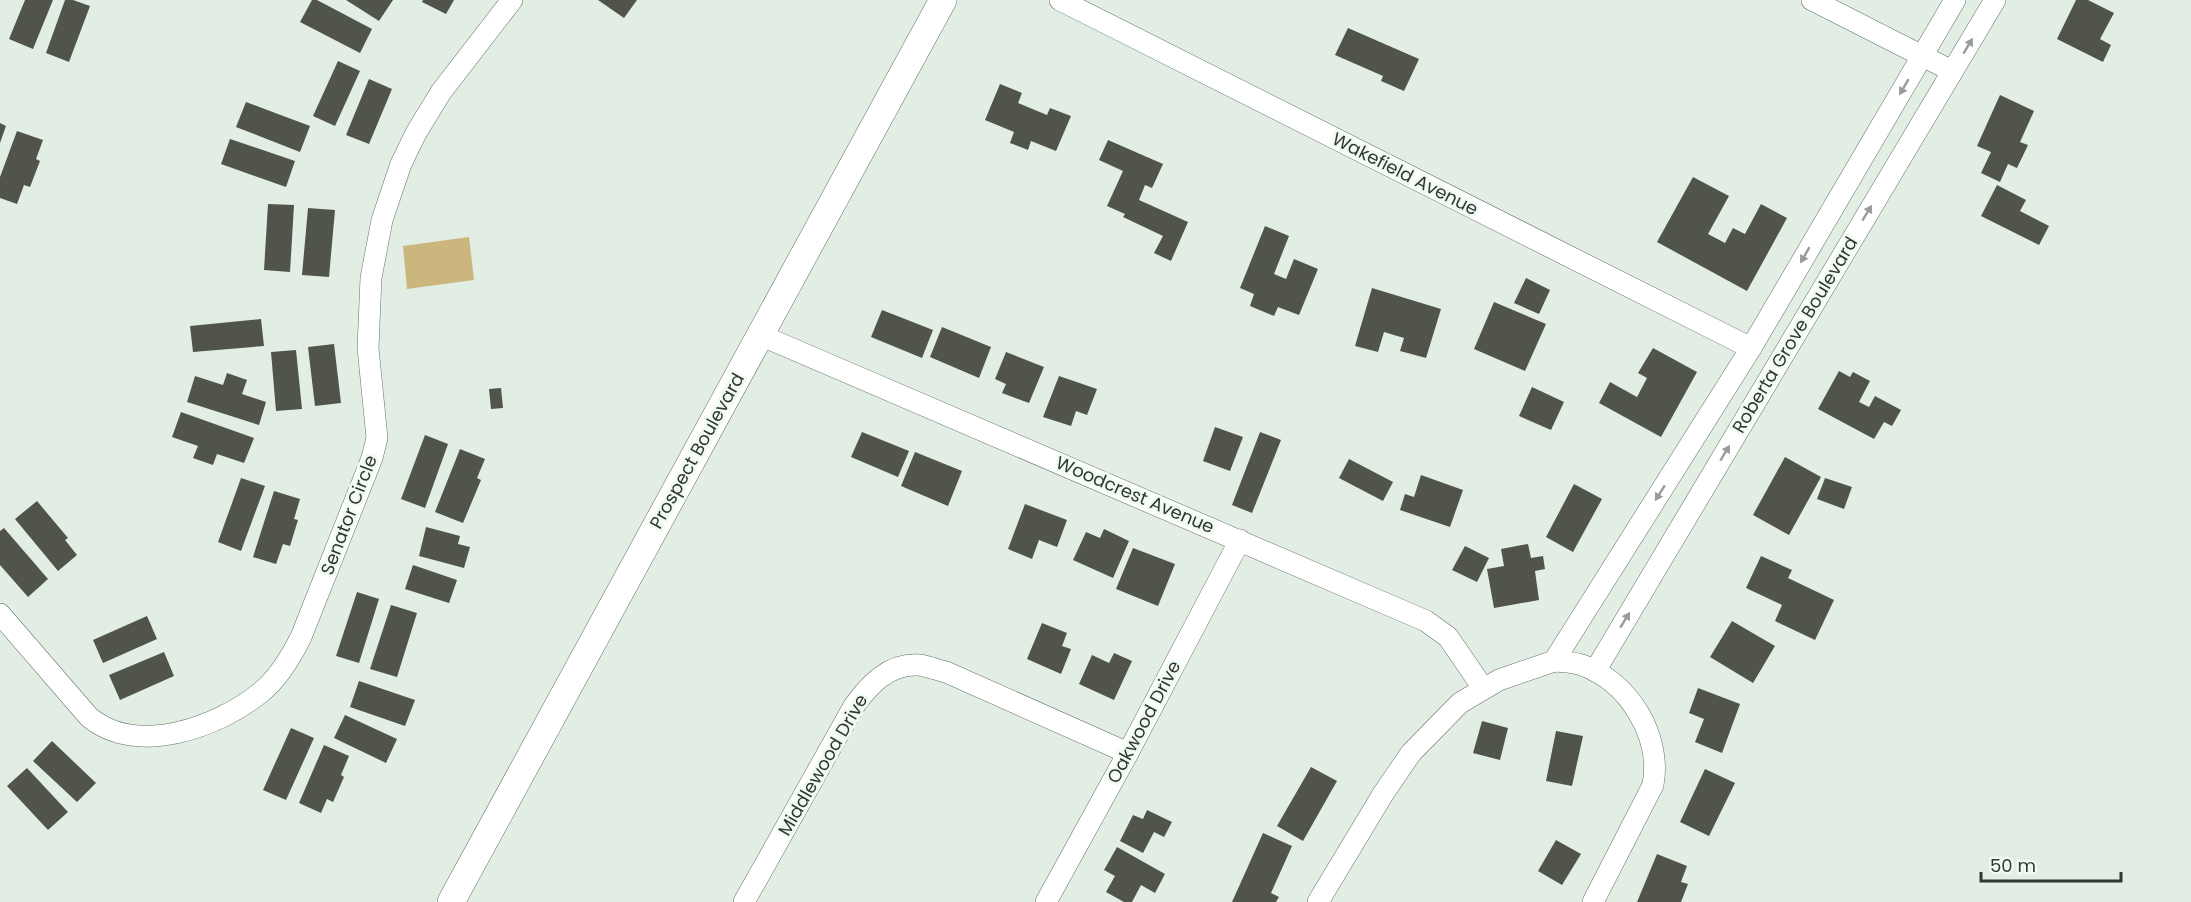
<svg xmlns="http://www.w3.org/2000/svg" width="2191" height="902" viewBox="0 0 2191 902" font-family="Poppins,sans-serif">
<rect width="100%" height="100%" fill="#e2eee4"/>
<path fill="#cbb77d" d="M469 237 474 280 407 289 403 246Z"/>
<g fill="#51544a">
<path d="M25 0H53L33 49 9 39Z"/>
<path d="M65 0H73L90 6 69 62 46 53Z"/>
<path d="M312 0H317L372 29 360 53 300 22Z"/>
<path d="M346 0H393L379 21Z"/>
<path d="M423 0H454L446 14 422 2Z"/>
<path d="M598 0H637L624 18Z"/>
<path d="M2076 0H2088L2114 13 2100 39 2111 45 2103 62 2057 39Z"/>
<path d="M1348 28 1419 59 1404 91 1381 81 1383 76 1335 55Z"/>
<path d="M338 61 360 71 335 126 313 116Z"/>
<path d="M369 79 392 89 369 144 346 135Z"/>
<path d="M1000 84 1022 93 1018 103 1047 115 1050 108 1071 116 1056 151 1031 141 1028 150 1010 143 1014 132 985 120Z"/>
<path d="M2000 95 2034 111 2020 142 2028 145 2017 168 2008 164 2000 182 1981 173 1991 152 1977 146Z"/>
<path d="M246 102 310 126 300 152 236 127Z"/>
<path d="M0 123 6 126 0 143Z"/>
<path d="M17 131 43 140 36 159 40 161 30 187 24 185 17 204 0 198V177Z"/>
<path d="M230 139 295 161 286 187 221 164Z"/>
<path d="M1108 140 1163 164 1152 188 1145 185 1139 200 1188 222 1171 261 1154 253 1163 236 1123 217 1125 214 1107 206 1123 171 1099 160Z"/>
<path d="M1693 177 1729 196 1708 234 1725 243 1733 228 1745 234 1761 204 1787 218 1747 291 1657 242Z"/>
<path d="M1997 185 2026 200 2020 211 2049 226 2039 245 1981 216Z"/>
<path d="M268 204 294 205 290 272 264 270Z"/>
<path d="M308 208 335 210 329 277 302 275Z"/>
<path d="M1265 226 1289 236 1274 274 1286 279 1294 259 1318 269 1299 315 1278 307 1274 316 1250 306 1254 294 1240 288Z"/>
<path d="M1526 278 1550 290 1539 314 1514 303Z"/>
<path d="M1372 288 1441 309 1426 358 1400 351 1404 338 1384 332 1378 352 1355 346Z"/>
<path d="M1494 302 1546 324 1525 371 1474 349Z"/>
<path d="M882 310 933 330 922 358 871 337Z"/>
<path d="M261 319 264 346 193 352 190 326Z"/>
<path d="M942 327 991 347 979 378 930 357Z"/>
<path d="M334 344 341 403 315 406 308 347Z"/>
<path d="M1653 348 1697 372 1661 437 1599 403 1610 382 1637 397 1647 378 1638 373Z"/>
<path d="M296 350 302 409 276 411 271 352Z"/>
<path d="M1006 352 1044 367 1029 403 1002 393 1006 384 995 379Z"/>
<path d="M1839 371 1850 377 1853 372 1870 381 1859 402 1869 407 1875 396 1901 410 1892 426 1884 422 1874 439 1818 409Z"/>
<path d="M227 373 247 380 242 394 266 402 259 425 187 402 195 376 223 385Z"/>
<path d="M1059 376 1097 389 1087 415 1076 411 1071 426 1043 417Z"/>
<path d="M1532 387 1564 402 1551 430 1519 416Z"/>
<path d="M501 388 503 408 491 409 489 389Z"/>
<path d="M181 412 254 438 244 463 217 454 213 465 193 458 198 446 172 437Z"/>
<path d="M1215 427 1243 437 1230 471 1203 461Z"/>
<path d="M862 432 909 451 898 477 851 457Z"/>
<path d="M1260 432 1281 440 1252 513 1232 505Z"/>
<path d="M425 435 448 444 425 508 401 499Z"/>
<path d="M460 449 485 459 477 478 481 480 463 523 435 512Z"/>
<path d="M915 452 962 471 948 506 901 486Z"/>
<path d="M1785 457 1821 477 1789 535 1753 515Z"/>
<path d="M1349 459 1393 482 1383 501 1339 478Z"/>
<path d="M1421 475 1463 490 1450 527 1400 510 1405 494 1414 497Z"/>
<path d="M241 478 265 486 241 551 218 542Z"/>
<path d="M1825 478 1852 487 1844 509 1817 499Z"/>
<path d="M1574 484 1602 499 1573 552 1546 537Z"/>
<path d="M274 491 300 499 294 519 298 520 290 546 283 544 276 564 253 557Z"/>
<path d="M37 501 68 538 65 540 77 555 58 571 15 519Z"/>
<path d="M1025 504 1067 520 1057 547 1039 540 1032 559 1008 549Z"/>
<path d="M426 527 460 536 458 544 470 547 464 568 419 556Z"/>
<path d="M4 528 48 579 28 597 0 565V531Z"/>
<path d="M1104 529 1129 541 1113 578 1073 560 1086 532 1100 538Z"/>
<path d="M1528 544 1531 558 1543 556 1545 569 1535 571 1539 600 1494 608 1487 569 1504 566 1501 549Z"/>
<path d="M1465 546 1489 558 1477 582 1452 570Z"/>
<path d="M1133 548 1175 564 1158 606 1116 589Z"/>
<path d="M1761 556 1792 570 1788 578 1834 600 1815 640 1775 621 1782 605 1746 588Z"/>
<path d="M413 565 457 580 449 603 405 589Z"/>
<path d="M357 592 379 599 359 663 336 656Z"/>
<path d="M391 605 417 613 397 677 370 669Z"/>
<path d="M147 616 157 639 103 663 93 640Z"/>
<path d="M1732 621 1775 646 1753 683 1710 657Z"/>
<path d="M1042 623 1067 633 1062 646 1071 649 1061 674 1027 659Z"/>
<path d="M164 652 174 676 120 700 109 675Z"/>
<path d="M1114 653 1132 661 1114 700 1079 684 1092 655 1109 663Z"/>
<path d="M359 681 415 700 405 726 350 707Z"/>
<path d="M1698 688 1740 704 1722 753 1695 742 1704 719 1689 713Z"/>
<path d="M345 715 397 739 386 763 334 738Z"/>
<path d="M1482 721 1508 728 1500 760 1473 753Z"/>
<path d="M291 728 314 738 286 800 263 790Z"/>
<path d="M1556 731 1583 736 1572 786 1546 781Z"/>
<path d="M52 741 96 783 77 802 33 761Z"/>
<path d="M324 745 349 756 341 775 344 777 333 802 327 799 321 813 299 803Z"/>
<path d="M1311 767 1337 781 1303 841 1277 826Z"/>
<path d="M27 768 68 812 48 830 7 786Z"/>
<path d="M1705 769 1735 783 1709 836 1680 822Z"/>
<path d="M1147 810 1172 822 1164 837 1154 832 1143 853 1120 841 1133 815 1143 819Z"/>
<path d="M1263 833 1292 846 1271 893 1279 897 1276 902H1232Z"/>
<path d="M1556 840 1581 854 1562 885 1538 871Z"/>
<path d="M1117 847 1165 874 1155 893 1141 885 1132 902H1124L1106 892 1115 876 1104 870Z"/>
<path d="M1657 854 1687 866 1681 882 1688 884 1681 902H1637Z"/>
</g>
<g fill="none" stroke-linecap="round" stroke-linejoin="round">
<g stroke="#667068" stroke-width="22">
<g id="minor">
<path d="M1060 0 1751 348"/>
<path d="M1812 0 1952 71"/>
<path d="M760 335 1426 621 1448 637 1483 688"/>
<path d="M0 614 89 717C137 757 218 727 260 693 278 679 291 657 301 637L372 458 377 438 368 348 371 278 382 220 401 164 416 133 441 92 512 0"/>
<path d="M1554 661 1751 348 1955 0"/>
<path d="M1554 661C1563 662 1574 662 1582 665 1629 682 1662 736 1653 785L1593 902"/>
<path d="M1595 671 1995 0"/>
<path d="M744 902 854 706C869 685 889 663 919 665 928 666 937 670 946 672L1128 753"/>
<path d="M1046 902 1128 753 1240 540"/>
<path d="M1318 902 1383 794 1411 753 1460 703 1499 680 1554 661"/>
</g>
</g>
<g stroke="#667068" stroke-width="28">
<path id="major" d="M451 902 943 0"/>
</g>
<use href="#minor" stroke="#fff" stroke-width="21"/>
<use href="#major" stroke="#fff" stroke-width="27"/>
</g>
<defs><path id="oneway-solid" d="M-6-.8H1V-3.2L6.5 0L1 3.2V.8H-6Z" transform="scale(1.5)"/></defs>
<g fill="#999b9a">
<use href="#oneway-solid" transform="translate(1968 46) rotate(-59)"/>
<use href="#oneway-solid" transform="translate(1904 87) rotate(120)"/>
<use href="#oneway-solid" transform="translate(1867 213) rotate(-59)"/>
<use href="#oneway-solid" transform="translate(1805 255) rotate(120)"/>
<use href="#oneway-solid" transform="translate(1725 453) rotate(-59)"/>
<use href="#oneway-solid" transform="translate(1660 493) rotate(122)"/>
<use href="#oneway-solid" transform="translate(1625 620) rotate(-59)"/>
</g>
<g text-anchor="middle" stroke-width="6" stroke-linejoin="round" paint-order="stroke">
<g font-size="18" fill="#333734" stroke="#f0fbf1">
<text transform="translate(1405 174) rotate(27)" y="6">Wakefield Avenue</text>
<text transform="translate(1795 335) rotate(-59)" y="6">Roberta Grove Boulevard</text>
<text transform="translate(697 451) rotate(-61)" y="6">Prospect Boulevard</text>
<text transform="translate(1135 495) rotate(23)" y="6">Woodcrest Avenue</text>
<text transform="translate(349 515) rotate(-69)" y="6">Senator Circle</text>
<text transform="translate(1144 722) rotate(-62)" y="6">Oakwood Drive</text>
<text transform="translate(823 765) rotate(-60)" y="6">Middlewood Drive</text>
</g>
</g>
<path d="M1981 872v9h140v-9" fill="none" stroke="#333734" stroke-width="3"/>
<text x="1990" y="872" font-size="18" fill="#333734" stroke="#f0fbf1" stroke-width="4.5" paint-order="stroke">50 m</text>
</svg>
